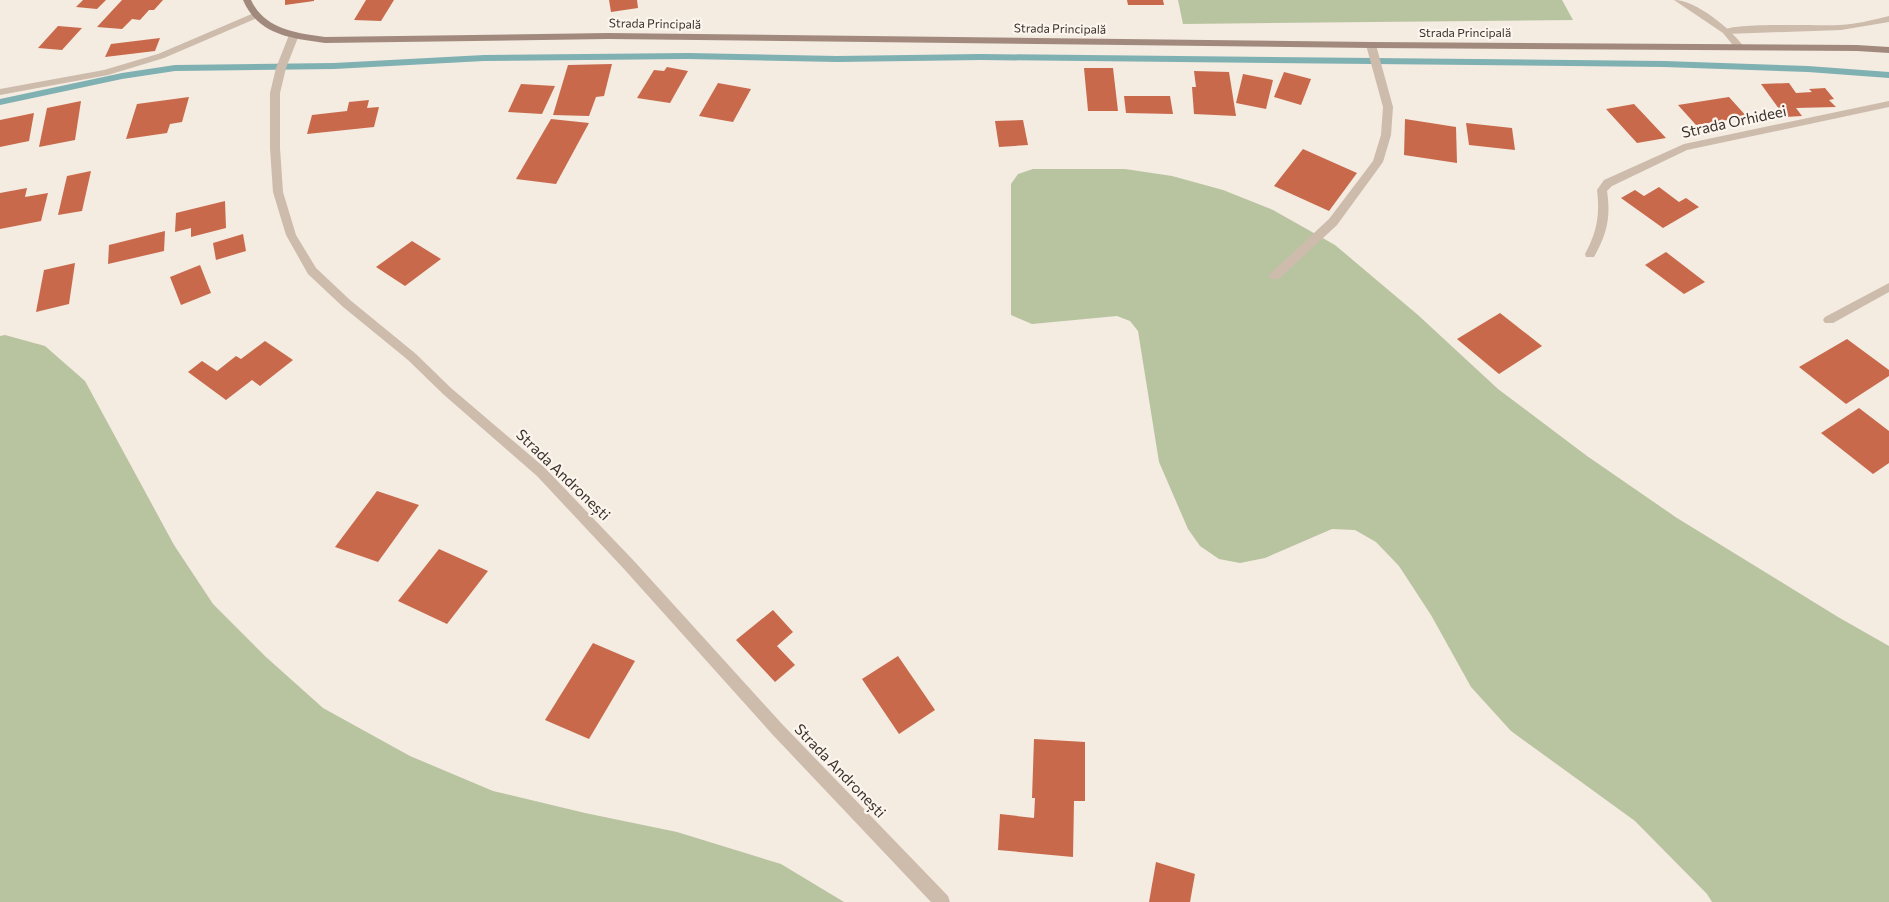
<svg xmlns="http://www.w3.org/2000/svg" width="1889" height="902" viewBox="0 0 1889 902" font-family="Commissioner,sans-serif">
<rect width="100%" height="100%" fill="#f4ebe1"/>
<g fill="#b8c4a0">
<path d="M1178 0H1562L1573 20 1183 24Z"/>
<path d="M1033 169H1125L1172 176 1223 190 1273 210 1335 245 1418 315 1498 389 1587 456 1677 518 1838 617 1889 646V902H1712L1707 894 1635 821 1511 731 1471 687 1431 615 1399 566 1376 542 1355 530 1332 529 1265 558 1240 563 1219 559 1200 546 1188 529 1159 462 1138 331 1130 321 1117 316 1032 324 1011 315V184L1018 174Z"/>
<path d="M5 335 45 346 85 381 174 545 213 604 266 657 323 708 410 756 493 791 585 813 677 832 781 864 844 902H0V336Z"/>
</g>
<g fill="none" stroke-linecap="round" stroke-linejoin="round">
<path fill="#7fb0b2" fill-rule="evenodd" d="M688 53 837 56 981 54 1664 61 1808 66 1889 72V78L1808 72 1664 67 981 60 837 62 688 59 484 61 334 69 175 71 122 79 0 105V99L122 73 175 65 334 63 484 55Z"/>
</g>
<g fill="#c8694b">
<path d="M83 0H106L97 9 76 7Z"/>
<path d="M122 0H163L154 10H149L140 20 132 19 122 29 97 27Z"/>
<path d="M285 0H314V1L285 5Z"/>
<path d="M366 0H394L381 21 354 20Z"/>
<path d="M609 0H637L638 8 611 12Z"/>
<path d="M1127 0H1163L1164 5H1128Z"/>
<path d="M58 26 82 28 62 50 38 48Z"/>
<path d="M160 38 155 51 105 57 111 44Z"/>
<path d="M612 64 604 96 596 97 589 116 553 115 568 65Z"/>
<path d="M667 67 688 71 670 103 637 98 654 70 664 71Z"/>
<path d="M1084 68H1113L1118 111H1088Z"/>
<path d="M1194 71 1229 72 1236 116 1194 114 1192 87H1196Z"/>
<path d="M1284 72 1311 79 1301 105 1274 97Z"/>
<path d="M1243 74 1273 80 1266 109 1236 103Z"/>
<path d="M718 83 751 89 733 122 699 116Z"/>
<path d="M1789 83 1796 93 1812 92 1809 89 1825 88 1834 99 1829 100 1836 107 1796 108 1802 116 1785 117 1761 84Z"/>
<path d="M521 84 555 86 542 114 508 112Z"/>
<path d="M1124 96H1170L1173 114 1126 113Z"/>
<path d="M189 97 182 122 170 124 167 133 126 139 137 104Z"/>
<path d="M1729 97 1747 117 1696 125 1678 105Z"/>
<path d="M369 100 367 108 379 107 374 127 307 134 312 115 347 111 349 102Z"/>
<path d="M81 101 75 140 39 147 47 108Z"/>
<path d="M1634 104 1666 138 1637 143 1606 109Z"/>
<path d="M34 113 29 141 0 147V120Z"/>
<path d="M551 119 589 123 556 184 516 179Z"/>
<path d="M1405 119 1456 127 1457 163 1404 155Z"/>
<path d="M1023 120 1028 145 999 147 995 121Z"/>
<path d="M1466 123 1512 128 1515 150 1469 145Z"/>
<path d="M1303 149 1357 173 1329 211 1274 186Z"/>
<path d="M91 171 82 211 58 215 67 176Z"/>
<path d="M1659 187 1679 202 1686 198 1699 207 1663 228 1621 198 1635 190 1644 196Z"/>
<path d="M27 188 25 197 48 193 41 221 0 229V193Z"/>
<path d="M225 201 226 228 191 237V228L175 232 176 213Z"/>
<path d="M165 231 164 251 108 264 109 245Z"/>
<path d="M243 234 246 251 216 260 213 243Z"/>
<path d="M412 241 441 259 405 286 376 267Z"/>
<path d="M1666 252 1705 282 1684 294 1645 265Z"/>
<path d="M75 263 69 304 36 312 44 270Z"/>
<path d="M200 265 211 293 181 305 170 277Z"/>
<path d="M1500 313 1542 346 1499 374 1457 339Z"/>
<path d="M1847 339 1889 370V376L1846 404 1799 367Z"/>
<path d="M265 341 293 360 260 386 252 380 226 400 188 372 202 361 217 371 236 356 241 359Z"/>
<path d="M1859 408 1889 431V463L1873 474 1821 433Z"/>
<path d="M377 491 419 505 378 562 335 547Z"/>
<path d="M439 549 488 571 447 624 398 601Z"/>
<path d="M773 610 793 632 777 646 795 665 775 682 736 640Z"/>
<path d="M593 643 635 661 589 739 545 720Z"/>
<path d="M898 656 935 710 899 734 862 679Z"/>
<path d="M1034 739 1085 742V801H1074L1073 857 998 850 1000 814 1034 818 1035 798H1032Z"/>
<path d="M1156 862 1195 874 1190 902H1149Z"/>
</g>
<g fill="none" stroke-linecap="round" stroke-linejoin="round">
<path fill="#cdbbac" fill-rule="evenodd" d="M1889 16V22L1841 30 1726 34 1721 31C1732 22 1820 26 1840 25 1857 24 1873 20 1889 16Z"/>
<g fill="#cdbbac" fill-rule="evenodd">
<path d="M1674 0C1696 0 1731 29 1744 47L1742 49H1736L1723 33Z"/>
<path d="M254 13 257 14V18L164 58 108 75 0 95V89L104 70 158 54Z"/>
<path d="M1371 42 1376 45 1393 107 1391 135 1383 162 1337 225 1279 279H1271L1269 276 1271 273 1329 219 1373 161 1381 135 1383 107 1366 45Z"/>
<path d="M1889 101V107L1687 150 1612 186 1607 191C1611 217 1607 234 1594 257H1586L1585 254C1597 232 1600 215 1597 190L1604 180 1684 144Z"/>
<path d="M1889 283V292L1833 323H1825L1823 320 1825 317Z"/>
</g>
<path fill="#cdbbac" fill-rule="evenodd" d="M294 32 299 35 286 68 280 93V148L283 192 296 235 316 268 350 300 416 354 451 388 545 468 634 561 782 724 948 896 950 902H931L772 734 624 569 537 476 443 394 408 360 342 306 308 274 286 235 273 192 270 148V93L276 68 289 35Z"/>
<path fill="#a18a7d" fill-rule="evenodd" d="M243 0H251C265 30 296 33 325 37L608 33 1371 42 1857 45 1889 47V53L1857 51 1371 48 608 39 325 43C291 38 258 35 243 0Z"/>
</g>
<g text-anchor="middle" stroke-width="4.5" stroke-linejoin="round" paint-order="stroke">
<g font-size="12" fill="#3b302b" stroke="#fbf5ee">
<text transform="translate(655 24) rotate(1)" y="4">Strada Principală</text>
<text transform="translate(1060 29) rotate(1)" y="4">Strada Principală</text>
<text x="1465" y="37">Strada Principală</text>
</g>
<g font-size="15" fill="#3b302b" stroke="#fbf5ee">
<text transform="translate(1734 122) rotate(-12)" y="5">Strada Orhideei</text>
<text transform="translate(563 475) rotate(44)" y="5">Strada Andronești</text>
<text transform="translate(840 771) rotate(46)" y="5">Strada Andronești</text>
</g>
</g>
</svg>
